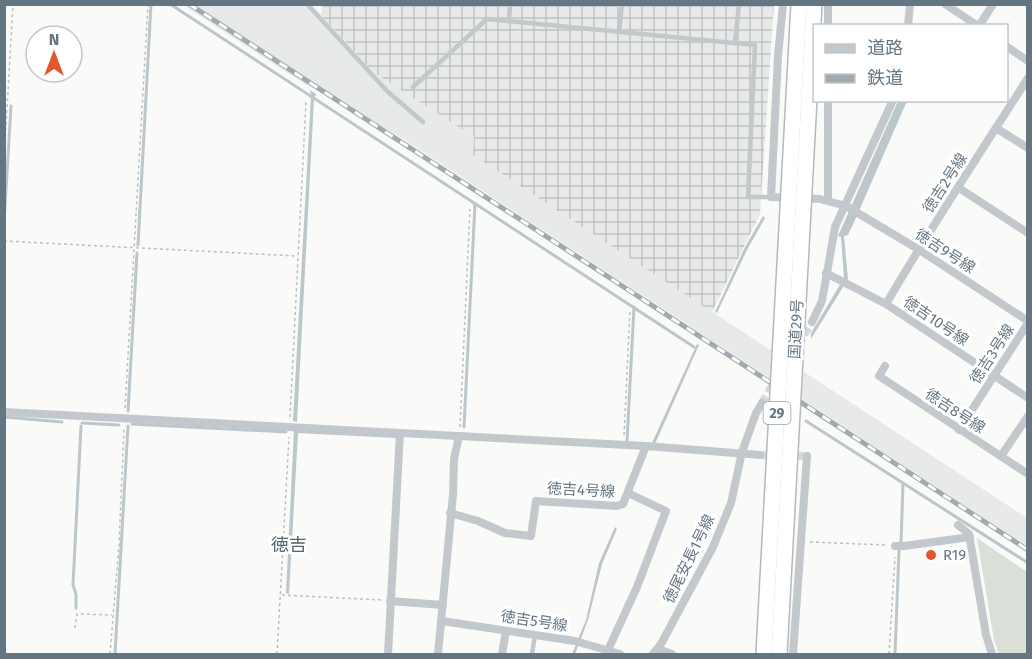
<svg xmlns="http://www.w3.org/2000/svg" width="1032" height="659" viewBox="0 0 1032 659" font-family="'Fira Sans','Noto Sans JP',sans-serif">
<defs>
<pattern id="industrial-grid" width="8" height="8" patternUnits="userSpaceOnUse" patternTransform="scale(1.5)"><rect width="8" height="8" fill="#e8e9e9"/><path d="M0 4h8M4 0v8" fill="none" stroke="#c0c1c2"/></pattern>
</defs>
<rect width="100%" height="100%" fill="#fafaf8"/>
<path fill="#e8e9e9" d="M183 5H312L373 72 474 137 473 155 1027 518V546L406 141 310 81 306 85Z"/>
<path fill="url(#industrial-grid)" d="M322 4 774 5 760 214 712 312 473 155 474 137 373 72 321 15Z"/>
<path fill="#dadfd7" d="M977 538 1027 572V654H999L994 640Z"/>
<g fill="#bbc7cb">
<path d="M310 90 316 94 314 99 297 422 293 421 311 96Z"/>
<path d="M898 101H907L855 220 848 235 844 236 848 279 811 339V333L844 278 841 237 838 236Z"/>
<path d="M763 216 765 218 747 250 717 313 715 312 745 247Z"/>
<path d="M697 344 699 345 655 444 652 443Z"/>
<path d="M294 430 397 436V438L298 433 289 594 286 593Z"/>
<path d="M615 527 617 529 602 564 588 620 575 654H572L586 620 599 563Z"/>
</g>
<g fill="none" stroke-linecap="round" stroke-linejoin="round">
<g stroke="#bbc7cb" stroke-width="3">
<path d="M170 4 694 347"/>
<path d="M4 224 11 106"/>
<path d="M138 245 151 4"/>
<path d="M128 411 137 253"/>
<path d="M4 417 62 422"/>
<path d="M806 421 1028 563"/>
<path d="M82 423 119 425"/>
<path d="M132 424 286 432"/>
<path d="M464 427 475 204"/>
<path d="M627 441 634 307"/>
<path d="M901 543 903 484"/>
<path d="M76 608V594L73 585 81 426"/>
<path d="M115 654 128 426"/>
<path d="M895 654 899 550"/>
</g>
<g stroke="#d5d9db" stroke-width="8" stroke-dasharray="8 4" stroke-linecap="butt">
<path d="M798 345 812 322"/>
<path d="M762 403 775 381"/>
<path d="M760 455 807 456"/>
</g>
<g stroke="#b4b9bd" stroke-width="18">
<g id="highway">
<path d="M790 172 799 4"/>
<path d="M805 172 814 4"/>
</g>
</g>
<g stroke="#bbbfc2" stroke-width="1.5" stroke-dasharray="3 3" stroke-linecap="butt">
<path d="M4 161 13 4"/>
<path d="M4 241 297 256"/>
<path d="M125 408 148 4"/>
<path d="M290 417 306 101"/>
<path d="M460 427 470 209"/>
<path d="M624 435 630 310"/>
<path d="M810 542 886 545"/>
<path d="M282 595 382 600"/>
<path d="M75 628 77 614 112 615"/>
<path d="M110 654 119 545 124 428"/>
<path d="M277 654 289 437"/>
<path d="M889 654 895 557"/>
</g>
<g stroke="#c3c8cc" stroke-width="4.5">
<path d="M307 4 387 91 423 122"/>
<path d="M509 21 510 4"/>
<path d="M619 32 622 4"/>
<path d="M735 43 739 4"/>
<path d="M413 87 487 19 755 45 748 197H770"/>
<path d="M532 654 535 635"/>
</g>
<g stroke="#c3c8cc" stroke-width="8">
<path d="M783 4 778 56 771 197 820 199 846 206 918 249 1028 321"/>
<path d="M828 4V26"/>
<path d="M945 4 978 26"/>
<path d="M908 26 910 4"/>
<path d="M979 26 993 4"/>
<path d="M1006 46 1028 61"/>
<path d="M996 128 1028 148"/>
<path d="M959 188 1028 233"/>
<path d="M828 200V100"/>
<path d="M826 273 886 304 1028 398"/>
<path d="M886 304C931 227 980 153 1028 78"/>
<path d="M812 322 822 301 835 227 893 100"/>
<path d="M885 366 879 376 1028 474"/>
<path d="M4 412 646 446"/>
<path d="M959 430 1028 323"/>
<path d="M1001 456 1028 416"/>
<path d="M450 513 478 521 505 533 531 536 536 501 617 506 623 504 646 446 760 455"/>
<path d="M958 525 969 534 986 635 992 654"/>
<path d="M895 546H904L970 537"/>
<path d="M390 601 443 605"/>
<path d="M442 621 575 641 620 654"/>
<path d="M658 649 672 654"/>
<path d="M608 650 637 587 666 511 628 493"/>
<path d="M388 654 400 433"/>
<path d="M438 654 453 494 454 459 459 436"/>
<path d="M502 654 506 631"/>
<path d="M653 654 661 644 713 547 731 503 742 452 756 413 762 403"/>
<path d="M793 654 807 456"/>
</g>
<use href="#highway" stroke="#fff" stroke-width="15"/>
<g stroke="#a2aab0" stroke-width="5">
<path id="rail" d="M189 4 1028 550"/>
</g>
<use href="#rail" stroke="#fff" stroke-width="3" stroke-dasharray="9" stroke-linecap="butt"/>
<g stroke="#b4b9bd" stroke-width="18" stroke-linecap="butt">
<g id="highway-bridge">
<path d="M764 654 790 172"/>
<path d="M779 654 805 172"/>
</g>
</g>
<use href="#highway-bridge" stroke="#fff" stroke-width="15"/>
</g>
<circle fill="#e4572e" stroke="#fff" stroke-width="2" cx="931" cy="555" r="6"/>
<g text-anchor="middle" stroke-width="6" stroke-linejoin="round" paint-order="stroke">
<rect fill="#fff" stroke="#939fa8" stroke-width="1.5" x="763.5" y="402" width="27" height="22" rx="4.5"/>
<g font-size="14" font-weight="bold" fill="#657683">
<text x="777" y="418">29</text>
</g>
<g font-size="15" fill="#657683" stroke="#fff">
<text transform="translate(945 183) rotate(-57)" y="5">徳吉2号線</text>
<text transform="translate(945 251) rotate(33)" y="5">徳吉9号線</text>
<text transform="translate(936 321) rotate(34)" y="5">徳吉10号線</text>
<text transform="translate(796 329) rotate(-87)" y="5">国道29号</text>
<text transform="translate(992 354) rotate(-57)" y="5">徳吉3号線</text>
<text transform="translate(955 411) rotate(33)" y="5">徳吉8号線</text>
<text transform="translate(581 490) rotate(3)" y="5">徳吉4号線</text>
<text transform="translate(689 559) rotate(-64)" y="5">徳尾安長1号線</text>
<text transform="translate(534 621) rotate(9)" y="5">徳吉5号線</text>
</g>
<g font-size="15" fill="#657683" stroke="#fff" text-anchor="start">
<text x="943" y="560">R19</text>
</g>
<g font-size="18" fill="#57646e" stroke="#fff">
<text x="289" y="551">徳吉</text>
</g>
</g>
<rect width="1032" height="659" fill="none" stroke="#657683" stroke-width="12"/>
<rect x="813" y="24" width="195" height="78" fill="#ffffff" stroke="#c1c8cd" stroke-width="1.5"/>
<rect x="825" y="44" width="30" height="9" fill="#c3c8cc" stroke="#c1c8cd" stroke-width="1.5"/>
<text x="867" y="54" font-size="18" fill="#657683">道路</text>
<rect x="825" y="74" width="30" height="9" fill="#a2aab0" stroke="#c1c8cd" stroke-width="1.5"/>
<text x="867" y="84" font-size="18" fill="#657683">鉄道</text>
<g transform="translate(54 54)"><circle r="28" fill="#ffffff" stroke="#c1c8cd" stroke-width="1.5"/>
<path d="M0-4.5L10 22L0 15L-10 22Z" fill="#e4572e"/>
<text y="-9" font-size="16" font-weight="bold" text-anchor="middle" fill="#657683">N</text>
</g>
</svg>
